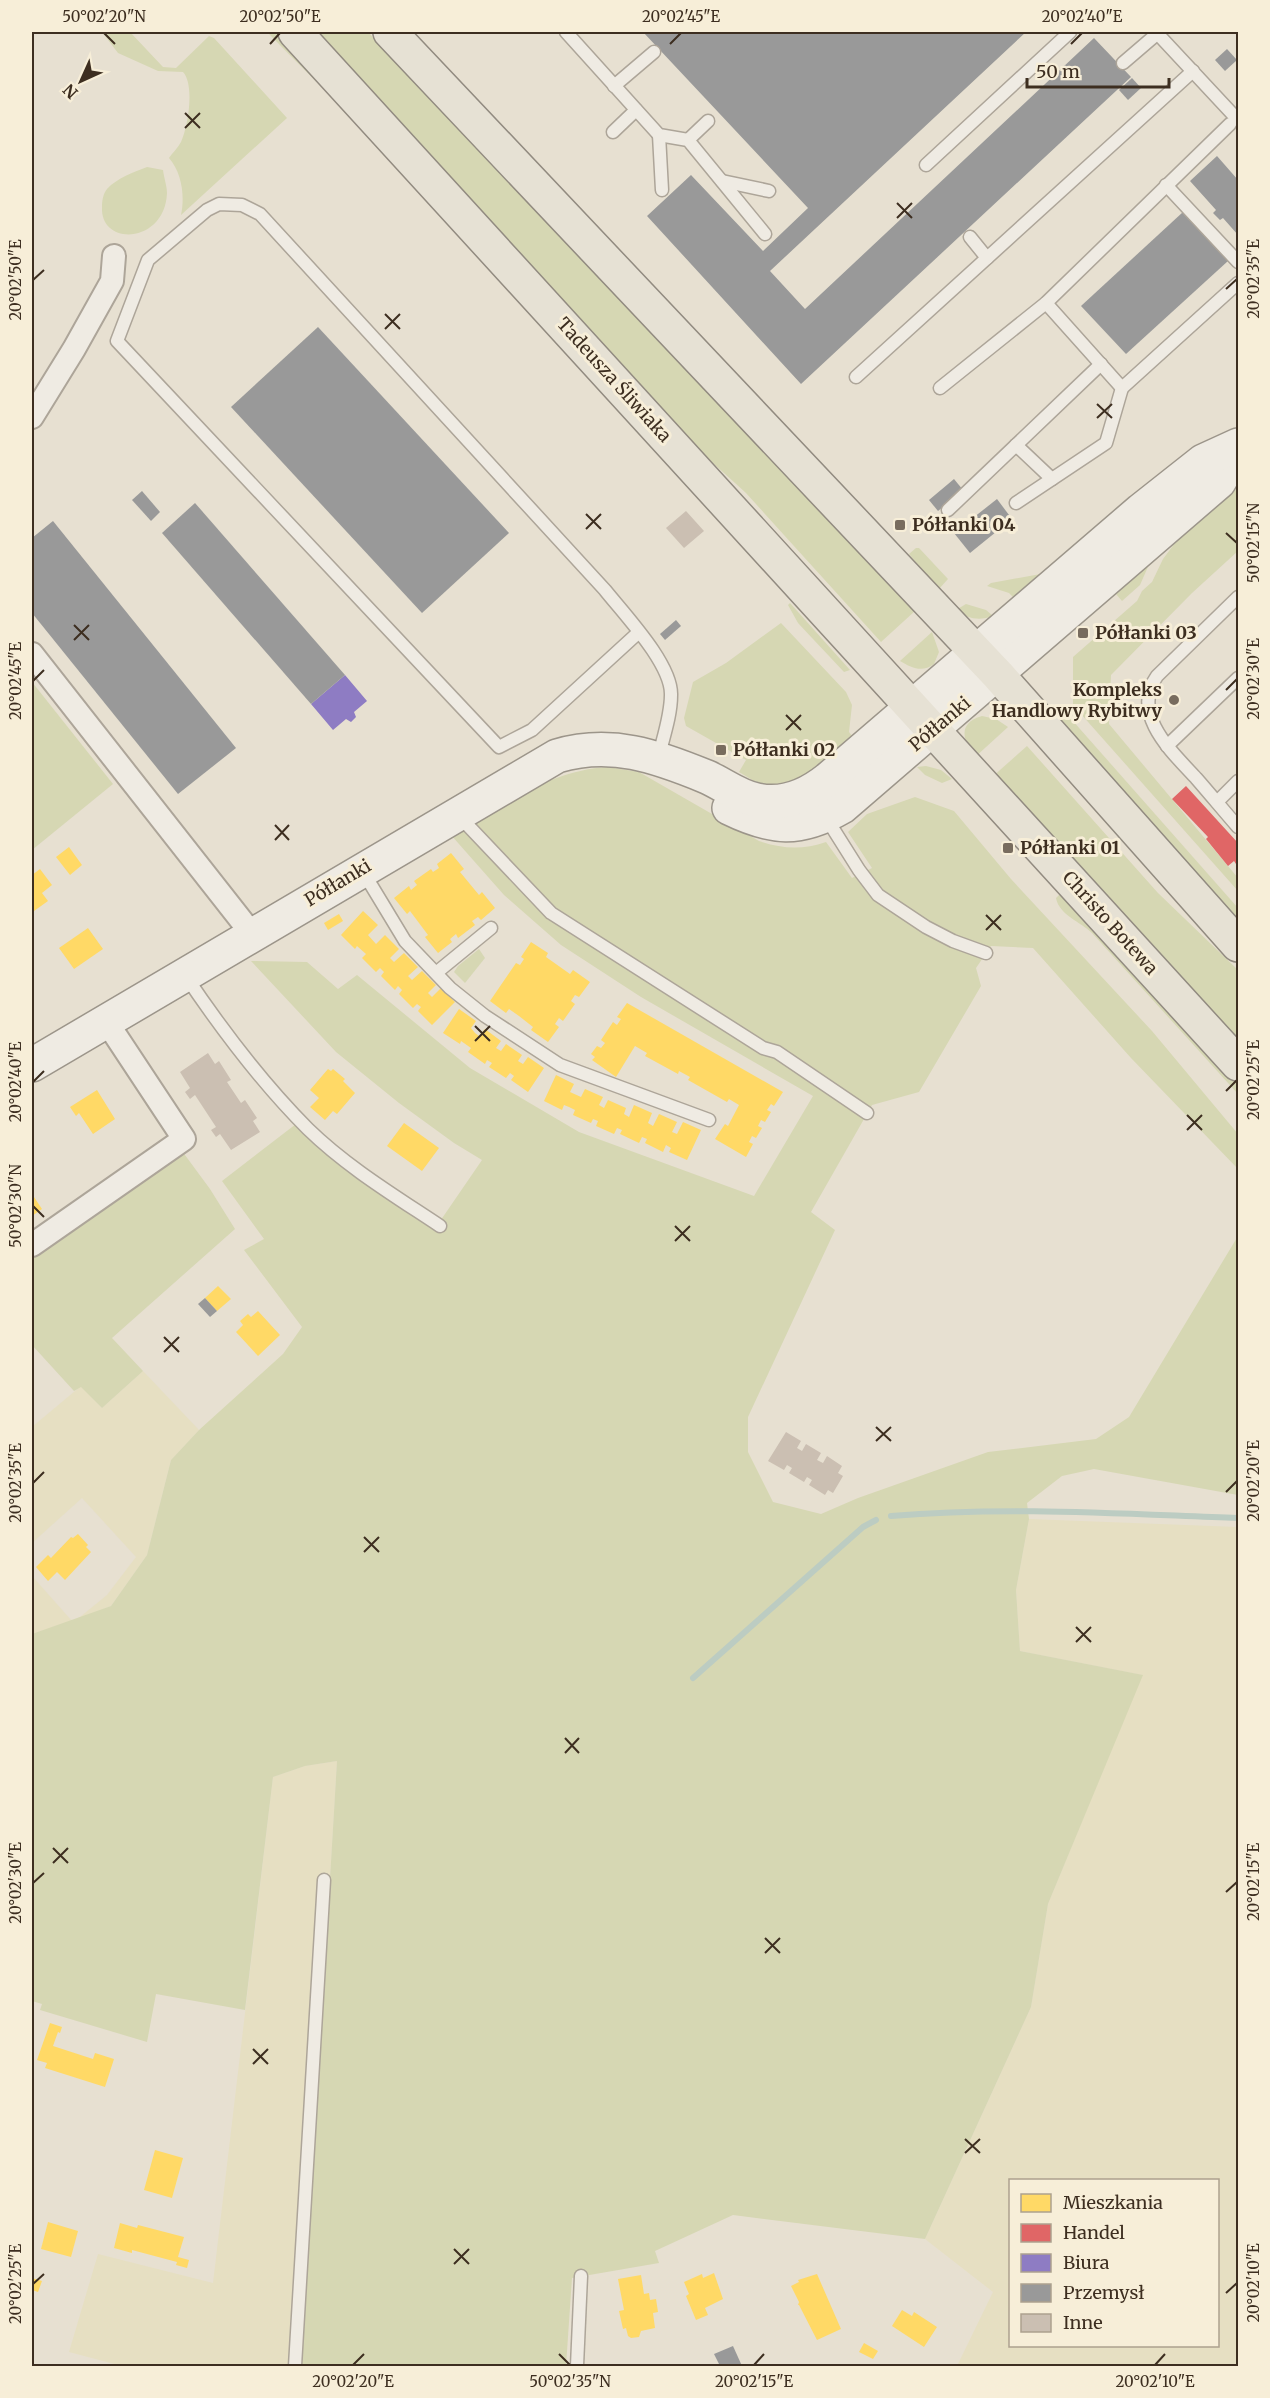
<svg xmlns="http://www.w3.org/2000/svg" width="1270" height="2398" viewBox="0 0 1270 2398" font-family="Merriweather,serif">
<rect width="100%" height="100%" fill="#e7e0d1"/>
<g fill="#e6dfc2" fill-rule="evenodd">
<path d="M143 1371 199 1430 171 1460 147 1555 111 1606 71 1622 32 1634V1576L72 1621 80 1617 107 1595 136 1557 82 1498 32 1543V1427L81 1386 102 1408Z"/>
<path d="M1029 1519 1238 1527V2366H957L993 2292 925 2239 1031 2007 1048 1904 1142 1675 1020 1651 1016 1590ZM1010 2180H1218V2346H1010Z"/>
<path d="M337 1761 301 2366H122L69 2352 98 2254 213 2283 273 1777 305 1766Z"/>
</g>
<g fill="#d6d7b3">
<path d="M102 32H130L163 67 176 68 209 36 214 38 287 118 181 215C185 196 182 173 169 158 172 153 178 148 181 142 188 127 195 85 183 72L158 71 118 53Z"/>
<path d="M267 32H280L398 164Z"/>
<path d="M310 32H368L915 611 881 642 746 493 658 413Z"/>
<path d="M147 167 163 170C164 178 167 186 167 193 165 244 100 247 102 207 102 201 103 194 107 189 117 178 134 172 147 167Z"/>
<path d="M1238 488V551L1192 593 1111 675 1109 724 1238 878V891L1073 705V657L1137 601 1142 591 1152 582 1163 559 1175 543Z"/>
<path d="M916 548H919L948 579 938 590 909 554Z"/>
<path d="M1154 553 1140 585 1122 601 1116 594 1129 576Z"/>
<path d="M1046 573 1015 599 1009 593 987 586 991 583Z"/>
<path d="M790 603 850 670 844 672 798 623 788 605Z"/>
<path d="M966 604 986 610 993 616C979 621 968 619 956 610Z"/>
<path d="M781 623 846 692 852 705 849 732 856 741 801 784 770 786 754 781 739 772 746 760 686 726 684 718 693 682 726 663Z"/>
<path d="M932 632 939 652 934 664C922 673 912 668 900 661Z"/>
<path d="M32 682 113 784 32 850Z"/>
<path d="M1065 712 1238 908V922L1058 718Z"/>
<path d="M982 716 996 719 1008 727 974 758C964 740 956 724 982 716Z"/>
<path d="M1027 746 1158 893 1238 970V1048L991 778Z"/>
<path d="M926 766 941 770 952 779 942 783 925 775 917 767Z"/>
<path d="M608 767 639 772 759 841C782 849 803 850 826 842L852 878 872 868 848 832 867 814 915 797 954 811 1011 879 1152 1031 1238 1134V1169L1131 1058 1033 948 991 946 976 968 981 986 919 1092 872 1105 811 1212 835 1230 748 1417V1452L773 1502 821 1514 858 1498 988 1452 1096 1439 1129 1417 1238 1236V1495L1094 1469 1062 1476 1027 1503 1029 1519 1016 1590 1020 1651 1143 1675 1048 1904 1031 2007 925 2239 733 2215 655 2251 659 2263 572 2278 566 2366H301L337 1761 305 1766 273 1777 245 2010 156 1994 147 2042 40 2010 42 2004 32 2001V1634L111 1606 147 1555 171 1460 199 1430 283 1354 302 1327 244 1250 264 1239 222 1181 296 1124 354 1176 434 1230 482 1160 454 1143 399 1103 336 1052 251 961 307 962 338 989 357 975 470 1068 579 1132 754 1196 813 1096 641 997 561 945 504 895 451 835C500 807 549 770 608 767Z"/>
<path d="M1062 892 1238 1079V1094L1092 933C1081 922 1059 915 1056 898Z"/>
<path d="M479 949 485 958 465 983 454 972 458 966Z"/>
<path d="M182 1151 210 1189 235 1229 112 1338 143 1371 102 1408 81 1387 74 1391 32 1345V1253Z"/>
</g>
<g fill="#ffd966">
<path d="M69 847 82 865 70 875 56 857Z"/>
<path d="M451 853 464 869 460 872 479 895 482 892 495 908 481 920 478 917 472 921 475 925 458 938 456 934 450 939 452 942 438 953 425 937 428 935 410 911 407 914 394 898 409 886 411 890 417 885 414 881 431 869 433 872 439 868 437 864Z"/>
<path d="M40 869 52 885 42 893 48 901 34 911 32 908V875Z"/>
<path d="M363 911 378 925 368 935 376 944 385 935 399 949 390 958 394 962 404 953 418 967 408 976 412 980 422 971 436 985 428 993 432 997 441 988 455 1002 432 1025 418 1011 421 1007 417 1004 413 1008 399 994 402 990 398 986 395 990 381 976 384 972 380 968 376 972 362 958 366 954 357 946 355 949 341 935Z"/>
<path d="M339 914 343 921 328 930 324 923Z"/>
<path d="M88 928 103 949 74 969 59 948Z"/>
<path d="M531 942 548 953 546 957 570 974 573 970 590 982 579 997 575 995 571 1001 575 1004 563 1021 559 1018 555 1024 559 1027 548 1042 531 1030 533 1027 519 1016 509 1009 506 1013 490 1001 516 963 520 965 524 959 521 957Z"/>
<path d="M627 1003 783 1092 774 1106 771 1104 767 1110 771 1112 765 1122 761 1120 758 1126 762 1128 756 1138 752 1136 749 1142 753 1144 746 1157 715 1139 725 1124 728 1126 739 1105 729 1099 727 1102 688 1080 690 1077 679 1071 678 1074 645 1056 647 1053 635 1046 616 1077 592 1060 595 1057 591 1054 597 1046 601 1048 605 1043 601 1040 613 1022 617 1025 621 1019 617 1017Z"/>
<path d="M459 1009 476 1021 471 1028 475 1033 479 1036 485 1029 501 1041 496 1048 501 1051 506 1044 522 1055 518 1061 523 1064 528 1057 544 1068 528 1092 511 1080 514 1076 510 1073 506 1078 489 1067 492 1063 487 1060 485 1064 468 1052 471 1048 461 1041 460 1044 443 1033Z"/>
<path d="M328 1069 331 1071 333 1069 345 1079 343 1081 355 1093 337 1114 333 1111 325 1120 310 1107 319 1098 310 1090Z"/>
<path d="M556 1075 574 1084 570 1092 581 1097 585 1089 603 1097 599 1105 604 1108 608 1100 626 1108 624 1114 629 1117 634 1105 652 1113 648 1123 653 1126 659 1114 677 1122 672 1132 677 1134 683 1122 701 1130 687 1160 669 1152 671 1148 666 1145 663 1152 645 1143 647 1139 642 1137 639 1143 620 1134 622 1130 617 1128 614 1134 596 1126 598 1121 593 1119 591 1123 573 1115 575 1110 569 1107 564 1105 562 1110 544 1101Z"/>
<path d="M97 1090 115 1119 93 1134 79 1113 76 1116 70 1107Z"/>
<path d="M404 1123 439 1148 422 1171 387 1146Z"/>
<path d="M32 1194 42 1209 32 1216Z"/>
<path d="M218 1286 231 1299 217 1311 205 1298Z"/>
<path d="M258 1311 280 1335 258 1356 236 1332 243 1325 240 1321 248 1314 251 1317Z"/>
<path d="M78 1534 88 1545 86 1547 91 1552 65 1580 57 1572 48 1581 36 1567 48 1555 51 1558 71 1537 73 1538Z"/>
<path d="M50 2023 62 2027 60 2033 58 2032 53 2046 93 2059 95 2053 114 2059 105 2087 45 2068 47 2063 37 2060Z"/>
<path d="M155 2150 183 2158 172 2198 144 2190Z"/>
<path d="M48 2222 78 2231 71 2257 41 2249Z"/>
<path d="M120 2223 137 2228 138 2225 184 2237 178 2257 189 2260 187 2268 176 2265 177 2262 132 2250V2253L114 2248Z"/>
<path d="M714 2273 723 2299 705 2308 708 2315 696 2320 686 2296 689 2294 684 2282 702 2274 703 2278Z"/>
<path d="M817 2274 841 2329 817 2340 799 2305H798L799 2302 791 2286 799 2282 798 2280Z"/>
<path d="M641 2275 644 2294 649 2293 650 2300 656 2299 658 2312 653 2313 655 2328 641 2331 639 2337 631 2338 628 2336 626 2328 623 2329 619 2311 624 2310 618 2279Z"/>
<path d="M32 2278 42 2281 38 2292 32 2290Z"/>
<path d="M902 2310 912 2316 914 2312 937 2327 924 2347 892 2326Z"/>
<path d="M864 2343 878 2351 873 2359 859 2352Z"/>
</g>
<path fill="#e06666" d="M1186 786 1238 843V867L1234 861 1228 866 1206 839 1208 837 1172 799Z"/>
<path fill="#8e7cc3" d="M345 675 367 701 354 712 356 717 351 722 346 719 333 730 311 704Z"/>
<g fill="#999">
<path d="M643 32H1026L770 271 805 309 1094 38 1131 77 801 384 647 216 691 175 763 251 808 208Z"/>
<path d="M1227 49 1237 60 1225 71 1215 60Z"/>
<path d="M1132 78 1141 88 1128 100 1119 90Z"/>
<path d="M1217 156 1238 180V235L1223 218 1220 220 1213 213 1216 210 1190 181Z"/>
<path d="M1183 212 1228 261 1126 354 1081 306Z"/>
<path d="M318 327 509 533 422 613 231 407Z"/>
<path d="M954 479 963 490 938 511 929 500Z"/>
<path d="M142 491 160 512 151 521 132 500Z"/>
<path d="M997 499 1012 519 970 553 954 533Z"/>
<path d="M195 503 345 675 311 704 162 533Z"/>
<path d="M53 521 236 748 178 794 32 613V538Z"/>
<path d="M676 620 681 626 665 640 660 634Z"/>
<path d="M205 1298 217 1311 210 1317 198 1304Z"/>
<path d="M733 2346 742 2366H720L714 2354Z"/>
</g>
<g fill="none" stroke-linecap="round" stroke-linejoin="round">
<g stroke="#bcccc2" stroke-width="6">
<path d="M891 1516C1007 1506 1123 1514 1238 1518"/>
<path d="M693 1678 863 1527 876 1520"/>
</g>
</g>
<g fill="#cbbfb2">
<path d="M686 511 704 531 684 548 666 528Z"/>
<path d="M208 1053 215 1064 219 1061 231 1080 227 1082 241 1103 245 1100 257 1118 253 1121 260 1132 231 1150 220 1134 216 1137 211 1130 216 1127 195 1095 190 1099 185 1092 190 1088 180 1072Z"/>
<path d="M786 1432 801 1441 797 1448 802 1451 806 1444 821 1453 817 1460 823 1463 827 1456 842 1466 838 1473 843 1476 833 1493 828 1490 825 1495 809 1485 812 1480 807 1477 804 1482 789 1473 792 1468 787 1465 784 1470 768 1461Z"/>
</g>
<g fill="none" stroke-linecap="round" stroke-linejoin="round">
<g stroke="#ada599" stroke-width="15">
<g id="lane">
<path d="M566 32 659 135 688 140 765 234"/>
<path d="M1156 32 1238 120"/>
<path d="M1123 63 1158 33"/>
<path d="M614 86 654 52"/>
<path d="M613 132 636 110"/>
<path d="M659 135 662 190"/>
<path d="M688 140 708 121"/>
<path d="M926 165 1070 32"/>
<path d="M722 181 769 191"/>
<path d="M1166 185 1238 262"/>
<path d="M970 237 987 258"/>
<path d="M1046 303 1122 388 1238 283"/>
<path d="M856 377 1193 71"/>
<path d="M940 388 1046 303 1230 124"/>
<path d="M1016 445 1052 479"/>
<path d="M1016 503 1106 443 1122 388"/>
<path d="M948 510 1101 364"/>
<path d="M1238 597 1157 676C1130 714 1172 752 1196 778 1210 794 1224 811 1238 827"/>
<path d="M639 632 532 730 499 747 117 341 148 260 207 210 219 204 242 205 260 214 605 590C624 614 672 664 671 695 671 716 663 738 658 759"/>
<path d="M1167 746 1238 678"/>
<path d="M1217 802 1238 781"/>
<path d="M459 816 551 913 763 1048 777 1052 867 1113"/>
<path d="M825 816 859 870 878 895 926 927 953 941 986 953"/>
<path d="M362 870 405 941 450 988 485 1016 560 1065 709 1120"/>
<path d="M436 973 491 928"/>
<path d="M185 975C222 1030 261 1082 308 1129 347 1167 395 1196 440 1226"/>
<path d="M295 2366 324 1880"/>
<path d="M577 2366 581 2276"/>
</g>
</g>
<g stroke="#ada599" stroke-width="26">
<g id="street">
<path d="M32 417 74 349 112 281 114 256"/>
<path d="M32 654 252 934"/>
<path d="M32 1245 184 1139 106 1021"/>
</g>
</g>
<g stroke="#9c958a" stroke-width="36">
<g id="secondary">
<path d="M729 808C772 829 799 832 842 807L1219 482 1238 450"/>
<path d="M32 1065 557 756C611 740 656 756 707 777 723 784 739 797 757 800 784 806 808 795 828 779L1141 510 1203 461 1238 445"/>
</g>
</g>
<g stroke="#928b80" stroke-width="36">
<g id="primary">
<path d="M295 32 1238 1064"/>
<path d="M390 32 998 675 1238 945"/>
</g>
</g>
<use href="#lane" stroke="#efebe3" stroke-width="12"/>
<use href="#street" stroke="#efebe3" stroke-width="22"/>
<use href="#secondary" stroke="#efebe3" stroke-width="33"/>
<use href="#primary" stroke="#e6e1d4" stroke-width="33"/>
</g>
<path fill="none" stroke="#3d2e20" stroke-width="2" d="M104 33 115 44M270 44 280 33M670 44 681 33M1071 44 1082 33M185 113 200 128M185 128 200 113M897 203 912 218M897 218 912 203M33 280 44 270M1226 289 1237 279M385 314 400 329M385 329 400 314M1097 404 1112 418M1097 418 1112 404M586 514 601 529M586 529 601 514M1226 533 1237 543M74 625 89 640M74 640 89 625M33 681 44 670M1226 690 1237 679M786 715 801 730M786 730 801 715M275 825 289 840M275 840 289 825M986 915 1001 930M986 930 1001 915M475 1026 490 1041M475 1041 490 1026M33 1082 44 1071M1226 1091 1237 1080M1187 1115 1202 1130M1187 1130 1202 1115M33 1206 44 1217M675 1226 690 1241M675 1241 690 1226M164 1337 179 1352M164 1352 179 1337M876 1427 891 1441M876 1441 891 1427M33 1483 44 1472M1226 1492 1237 1481M364 1537 379 1552M364 1552 379 1537M1076 1627 1091 1642M1076 1642 1091 1627M565 1738 579 1753M565 1753 579 1738M53 1848 68 1863M53 1863 68 1848M33 1883 44 1873M1226 1892 1237 1882M765 1938 780 1953M765 1953 780 1938M253 2049 268 2064M253 2064 268 2049M965 2139 980 2153M965 2153 980 2139M454 2249 469 2264M454 2264 469 2249M33 2284 44 2274M1226 2293 1237 2283M559 2354 570 2365M353 2365 364 2354M754 2365 764 2354M1155 2365 1165 2354"/>
<g fill="#786c5e" stroke="#f7eed8" stroke-width="2">
<rect x="894" y="519" width="12" height="12" rx="3"/>
<rect x="1077" y="627" width="12" height="12" rx="3"/>
<circle cx="1174" cy="700" r="6"/>
<rect x="715" y="744" width="12" height="12" rx="3"/>
<rect x="1002" y="842" width="12" height="12" rx="3"/>
</g>
<g text-anchor="middle" stroke-width="6" stroke-linejoin="round" paint-order="stroke">
<g font-size="18" fill="#3d2e20" stroke="#f7eed8">
<text transform="translate(614 380) rotate(48)" y="6">Tadeusza Śliwiaka</text>
<text transform="translate(940 724) rotate(-40)" y="6">Półłanki</text>
<text transform="translate(338 883) rotate(-31)" y="6">Półłanki</text>
<text transform="translate(1110 923) rotate(48)" y="6">Christo Botewa</text>
</g>
<g font-size="18" font-weight="bold" fill="#3d2e20" stroke="#f7eed8" text-anchor="start">
<text x="912" y="531">Półłanki 04</text>
<text x="1095" y="639">Półłanki 03</text>
<text x="1162" y="696" text-anchor="end">Kompleks<tspan x="1162" dy="21">Handlowy Rybitwy</tspan></text>
<text x="733" y="756">Półłanki 02</text>
<text x="1020" y="854">Półłanki 01</text>
</g>
</g>
<rect width="1270" height="2398" fill="none" stroke="#f7eed8" stroke-width="66"/>
<rect x="1009" y="2179" width="210" height="168" fill="#f7eed8" stroke="#ada18e" stroke-width="1.5"/>
<rect x="1021" y="2194" width="30" height="18" fill="#ffd966" stroke="#ada18e" stroke-width="1.5"/>
<text x="1063" y="2209" font-size="18" fill="#3d2e20">Mieszkania</text>
<rect x="1021" y="2224" width="30" height="18" fill="#e06666" stroke="#ada18e" stroke-width="1.5"/>
<text x="1063" y="2239" font-size="18" fill="#3d2e20">Handel</text>
<rect x="1021" y="2254" width="30" height="18" fill="#8e7cc3" stroke="#ada18e" stroke-width="1.5"/>
<text x="1063" y="2269" font-size="18" fill="#3d2e20">Biura</text>
<rect x="1021" y="2284" width="30" height="18" fill="#999999" stroke="#ada18e" stroke-width="1.5"/>
<text x="1063" y="2299" font-size="18" fill="#3d2e20">Przemysł</text>
<rect x="1021" y="2314" width="30" height="18" fill="#cbbfb2" stroke="#ada18e" stroke-width="1.5"/>
<text x="1063" y="2329" font-size="18" fill="#3d2e20">Inne</text>
<g transform="translate(81 81) rotate(225)" stroke="#f7eed8" stroke-width="4.5" paint-order="stroke">
<path d="M0-4.5L10 22L0 15L-10 22Z" fill="#3d2e20"/>
<text y="-9" font-size="16" font-weight="bold" text-anchor="middle" fill="#3d2e20">N</text>
</g>
<path d="M1027 78v9h142v-9" fill="none" stroke="#3d2e20" stroke-width="3"/>
<text x="1036" y="78" font-size="18" fill="#3d2e20" stroke="#f7eed8" stroke-width="4.5" paint-order="stroke">50 m</text>
<rect x="33" y="33" width="1204" height="2332" fill="none" stroke="#3d2e20" stroke-width="2"/>
<g font-size="15" text-anchor="middle" fill="#3d2e20">
<text x="104" y="22">50°02'20"N</text>
<text x="280" y="22">20°02'50"E</text>
<text x="681" y="22">20°02'45"E</text>
<text x="1082" y="22">20°02'40"E</text>
<text transform="translate(1254 279) rotate(-90)" y="5">20°02'35"E</text>
<text transform="translate(16 280) rotate(-90)" y="5">20°02'50"E</text>
<text transform="translate(1254 543) rotate(-90)" y="5">50°02'15"N</text>
<text transform="translate(1254 679) rotate(-90)" y="5">20°02'30"E</text>
<text transform="translate(16 681) rotate(-90)" y="5">20°02'45"E</text>
<text transform="translate(1254 1080) rotate(-90)" y="5">20°02'25"E</text>
<text transform="translate(16 1082) rotate(-90)" y="5">20°02'40"E</text>
<text transform="translate(16 1206) rotate(-90)" y="5">50°02'30"N</text>
<text transform="translate(1254 1481) rotate(-90)" y="5">20°02'20"E</text>
<text transform="translate(16 1483) rotate(-90)" y="5">20°02'35"E</text>
<text transform="translate(1254 1882) rotate(-90)" y="5">20°02'15"E</text>
<text transform="translate(16 1883) rotate(-90)" y="5">20°02'30"E</text>
<text transform="translate(1254 2283) rotate(-90)" y="5">20°02'10"E</text>
<text transform="translate(16 2284) rotate(-90)" y="5">20°02'25"E</text>
<text x="353" y="2387">20°02'20"E</text>
<text x="570" y="2387">50°02'35"N</text>
<text x="754" y="2387">20°02'15"E</text>
<text x="1155" y="2387">20°02'10"E</text>
</g>
</svg>
